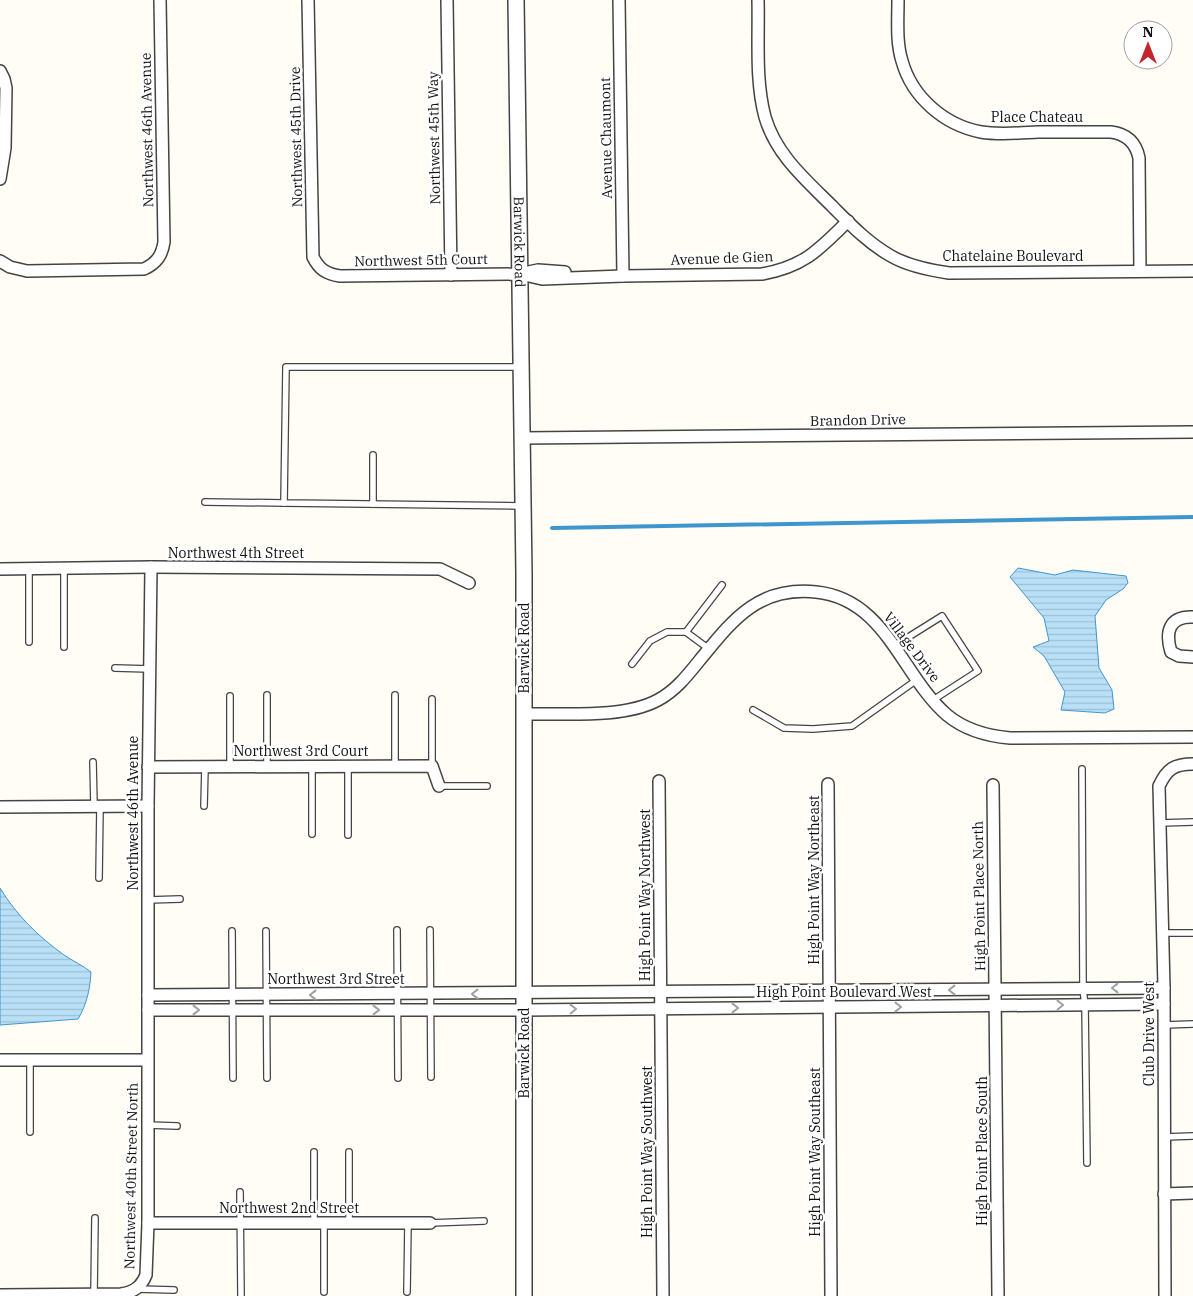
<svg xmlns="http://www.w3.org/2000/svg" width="1193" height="1296" viewBox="0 0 1193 1296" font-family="'IBM Plex Serif',serif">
<defs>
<pattern id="water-rules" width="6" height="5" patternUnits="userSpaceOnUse" patternTransform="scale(1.25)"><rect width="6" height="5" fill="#b9e0f7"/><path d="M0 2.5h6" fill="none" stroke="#9ebfd3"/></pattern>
</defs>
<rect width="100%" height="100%" fill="#fffdf5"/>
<g fill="url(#water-rules)" stroke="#3f96cf">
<path d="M1018 568 1055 575 1073 570 1126 576 1128 583 1123 589 1106 600 1095 616 1099 668 1112 690 1114 709 1105 713 1061 710 1065 692 1044 656 1033 647 1049 641 1044 618 1010 577Z"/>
<path d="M0 888C17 916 38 936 64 955 73 961 82 965 91 972 90 989 87 1004 78 1019L0 1025Z"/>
</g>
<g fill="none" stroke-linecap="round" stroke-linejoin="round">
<path stroke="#3f96cf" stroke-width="4" d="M552 528 1193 517"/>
<g stroke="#444" stroke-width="8">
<g id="service">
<path d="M519 367H286L284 503 523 506"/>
<path d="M205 502 284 503"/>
<path d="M373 504V455"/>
<path d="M29 568V642"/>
<path d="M64 568V647"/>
<path d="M686 632 722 585"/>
<path d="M894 646 942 616 978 671 933 700"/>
<path d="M632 664 650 641 667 632H686L709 649"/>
<path d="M115 668 150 669"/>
<path d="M230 696V766"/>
<path d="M753 710 784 728 813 729 852 726 918 679"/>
<path d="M93 762 94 806"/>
<path d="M267 766V695"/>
<path d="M312 766V834"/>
<path d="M348 766V835"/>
<path d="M395 766V695"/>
<path d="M432 766V699"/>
<path d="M1082 769 1083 989 1085 1005 1087 1163"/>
<path d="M439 786H487"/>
<path d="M204 806 205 767"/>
<path d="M1160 823 1193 822"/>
<path d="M99 878 100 806"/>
<path d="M148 900 180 899"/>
<path d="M397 930 398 1078"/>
<path d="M430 930 431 1077"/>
<path d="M232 931 233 1078"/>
<path d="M266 931 267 1078"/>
<path d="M1162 933H1193"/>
<path d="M1164 1025 1193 1024"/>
<path d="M30 1060V1132"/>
<path d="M147 1125 177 1126"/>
<path d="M1164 1137 1193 1136"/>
<path d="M314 1152V1223"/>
<path d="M349 1152V1223"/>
<path d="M240 1192 241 1295"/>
<path d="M430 1223 484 1221"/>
<path d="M137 1289 174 1290"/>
<path d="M324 1292V1223"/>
<path d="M407 1292 408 1223"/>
<path d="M94 1294 95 1218"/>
</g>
</g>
<g stroke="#444" stroke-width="14">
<g id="minor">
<path d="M308 0 313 257C319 269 326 274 340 276L520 274 542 279 623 276 762 274C803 267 819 250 848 221"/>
<path d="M447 0 451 275"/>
<path d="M619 0 623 276"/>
<path d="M758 0C759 38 755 80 765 117 776 155 806 180 833 207 851 225 868 243 891 256 908 266 928 270 949 273L1193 271"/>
<path d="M898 0C898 20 896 42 902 61 912 97 944 125 981 132 999 135 1019 133 1038 132 1063 132 1087 132 1111 132 1127 134 1136 143 1139 158L1140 271"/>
<path d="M0 71 4 79 6 88 5 148 0 179"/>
<path d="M0 261 10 267 27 271 144 269C157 263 162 255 164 242L160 0"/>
<path d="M524 273 538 270 565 272"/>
<path d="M522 438 1193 432"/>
<path d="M0 569 151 567 440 569 469 583"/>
<path d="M1193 617C1169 616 1165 632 1171 652L1179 656 1193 657"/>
<path d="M524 714C564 713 623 719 658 700 675 691 687 676 699 661 732 621 757 586 816 592 886 599 901 675 947 715 965 730 987 736 1010 738L1193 737"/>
<path d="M148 767 432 766 439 786"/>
<path d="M659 781 663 1296"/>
<path d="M828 784 831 1296"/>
<path d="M993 785 998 1296"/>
<path d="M0 807 148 806"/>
<path d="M148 995 1164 988"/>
<path d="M148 1010H524L1164 1004"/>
<path d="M0 1060H147"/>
<path d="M1164 1194 1193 1193"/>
<path d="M148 1223H430"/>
<path d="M0 1295 121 1294C134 1292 141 1287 146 1275L148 1223V806L151 567"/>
<path d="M1165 1296 1164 988 1159 786C1167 769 1174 764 1193 764"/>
</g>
</g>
<g stroke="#444" stroke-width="18">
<g id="tertiary">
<path id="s1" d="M516 0 524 574V1296"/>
</g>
</g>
<use href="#service" stroke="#fff" stroke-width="5.5"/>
<use href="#minor" stroke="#fff" stroke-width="11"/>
<use href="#tertiary" stroke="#fff" stroke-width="15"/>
</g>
<defs><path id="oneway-chevron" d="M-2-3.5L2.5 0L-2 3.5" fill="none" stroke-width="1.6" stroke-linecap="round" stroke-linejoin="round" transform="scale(1.25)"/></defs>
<g stroke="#a0a0a0">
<use href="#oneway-chevron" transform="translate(1115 988) rotate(180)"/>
<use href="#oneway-chevron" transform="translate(952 990) rotate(180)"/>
<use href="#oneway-chevron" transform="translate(475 994) rotate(180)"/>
<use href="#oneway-chevron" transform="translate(313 995) rotate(180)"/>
<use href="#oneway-chevron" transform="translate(1060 1005) rotate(-1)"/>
<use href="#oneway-chevron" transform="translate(898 1007)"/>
<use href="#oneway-chevron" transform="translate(735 1008)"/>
<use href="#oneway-chevron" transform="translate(573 1009) rotate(-1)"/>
<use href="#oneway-chevron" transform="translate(196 1010)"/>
<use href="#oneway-chevron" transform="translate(376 1010)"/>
</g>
<g text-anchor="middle" stroke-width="5" stroke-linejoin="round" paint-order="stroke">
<g font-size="14" fill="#111" stroke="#fff">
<text x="1037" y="122">Place Chateau</text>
<text transform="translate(147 130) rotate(-91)" y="5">Northwest 46th Avenue</text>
<text transform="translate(296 137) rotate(-91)" y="5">Northwest 45th Drive</text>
<text transform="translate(434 138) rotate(-91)" y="5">Northwest 45th Way</text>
<text transform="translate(606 138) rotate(-91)" y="5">Avenue Chaumont</text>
<text dy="5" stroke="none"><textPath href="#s1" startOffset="242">Barwick Road</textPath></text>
<text x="1013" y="261">Chatelaine Boulevard</text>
<text transform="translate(722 258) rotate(-2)" y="5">Avenue de Gien</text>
<text transform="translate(421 260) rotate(-1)" y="5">Northwest 5th Court</text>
<text transform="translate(858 420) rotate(-1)" y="5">Brandon Drive</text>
<text x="236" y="558">Northwest 4th Street</text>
<text transform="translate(912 647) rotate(53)" y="5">Village Drive</text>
<text transform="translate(524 648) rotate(-90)" y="5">Barwick Road</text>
<text x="301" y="756">Northwest 3rd Court</text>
<text transform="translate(133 813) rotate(-90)" y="5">Northwest 46th Avenue</text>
<text transform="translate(814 880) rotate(-90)" y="5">High Point Way Northeast</text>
<text transform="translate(645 895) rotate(-90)" y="5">High Point Way Northwest</text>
<text transform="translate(979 896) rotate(-91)" y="5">High Point Place North</text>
<text x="336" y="984">Northwest 3rd Street</text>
<text x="844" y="997">High Point Boulevard West</text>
<text transform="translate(1149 1034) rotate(-90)" y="5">Club Drive West</text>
<text transform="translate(524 1053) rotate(-90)" y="5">Barwick Road</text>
<text transform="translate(982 1151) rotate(-90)" y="5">High Point Place South</text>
<text transform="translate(647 1152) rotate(-90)" y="5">High Point Way Southwest</text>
<text transform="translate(815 1152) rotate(-90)" y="5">High Point Way Southeast</text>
<text transform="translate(131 1176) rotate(-89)" y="5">Northwest 40th Street North</text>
<text x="289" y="1213">Northwest 2nd Street</text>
</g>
</g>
<g transform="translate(1148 45)"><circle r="24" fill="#ffffff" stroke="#a0a0a0"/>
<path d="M0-4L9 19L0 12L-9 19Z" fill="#c4262e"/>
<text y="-8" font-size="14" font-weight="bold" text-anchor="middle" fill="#111111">N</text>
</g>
</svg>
